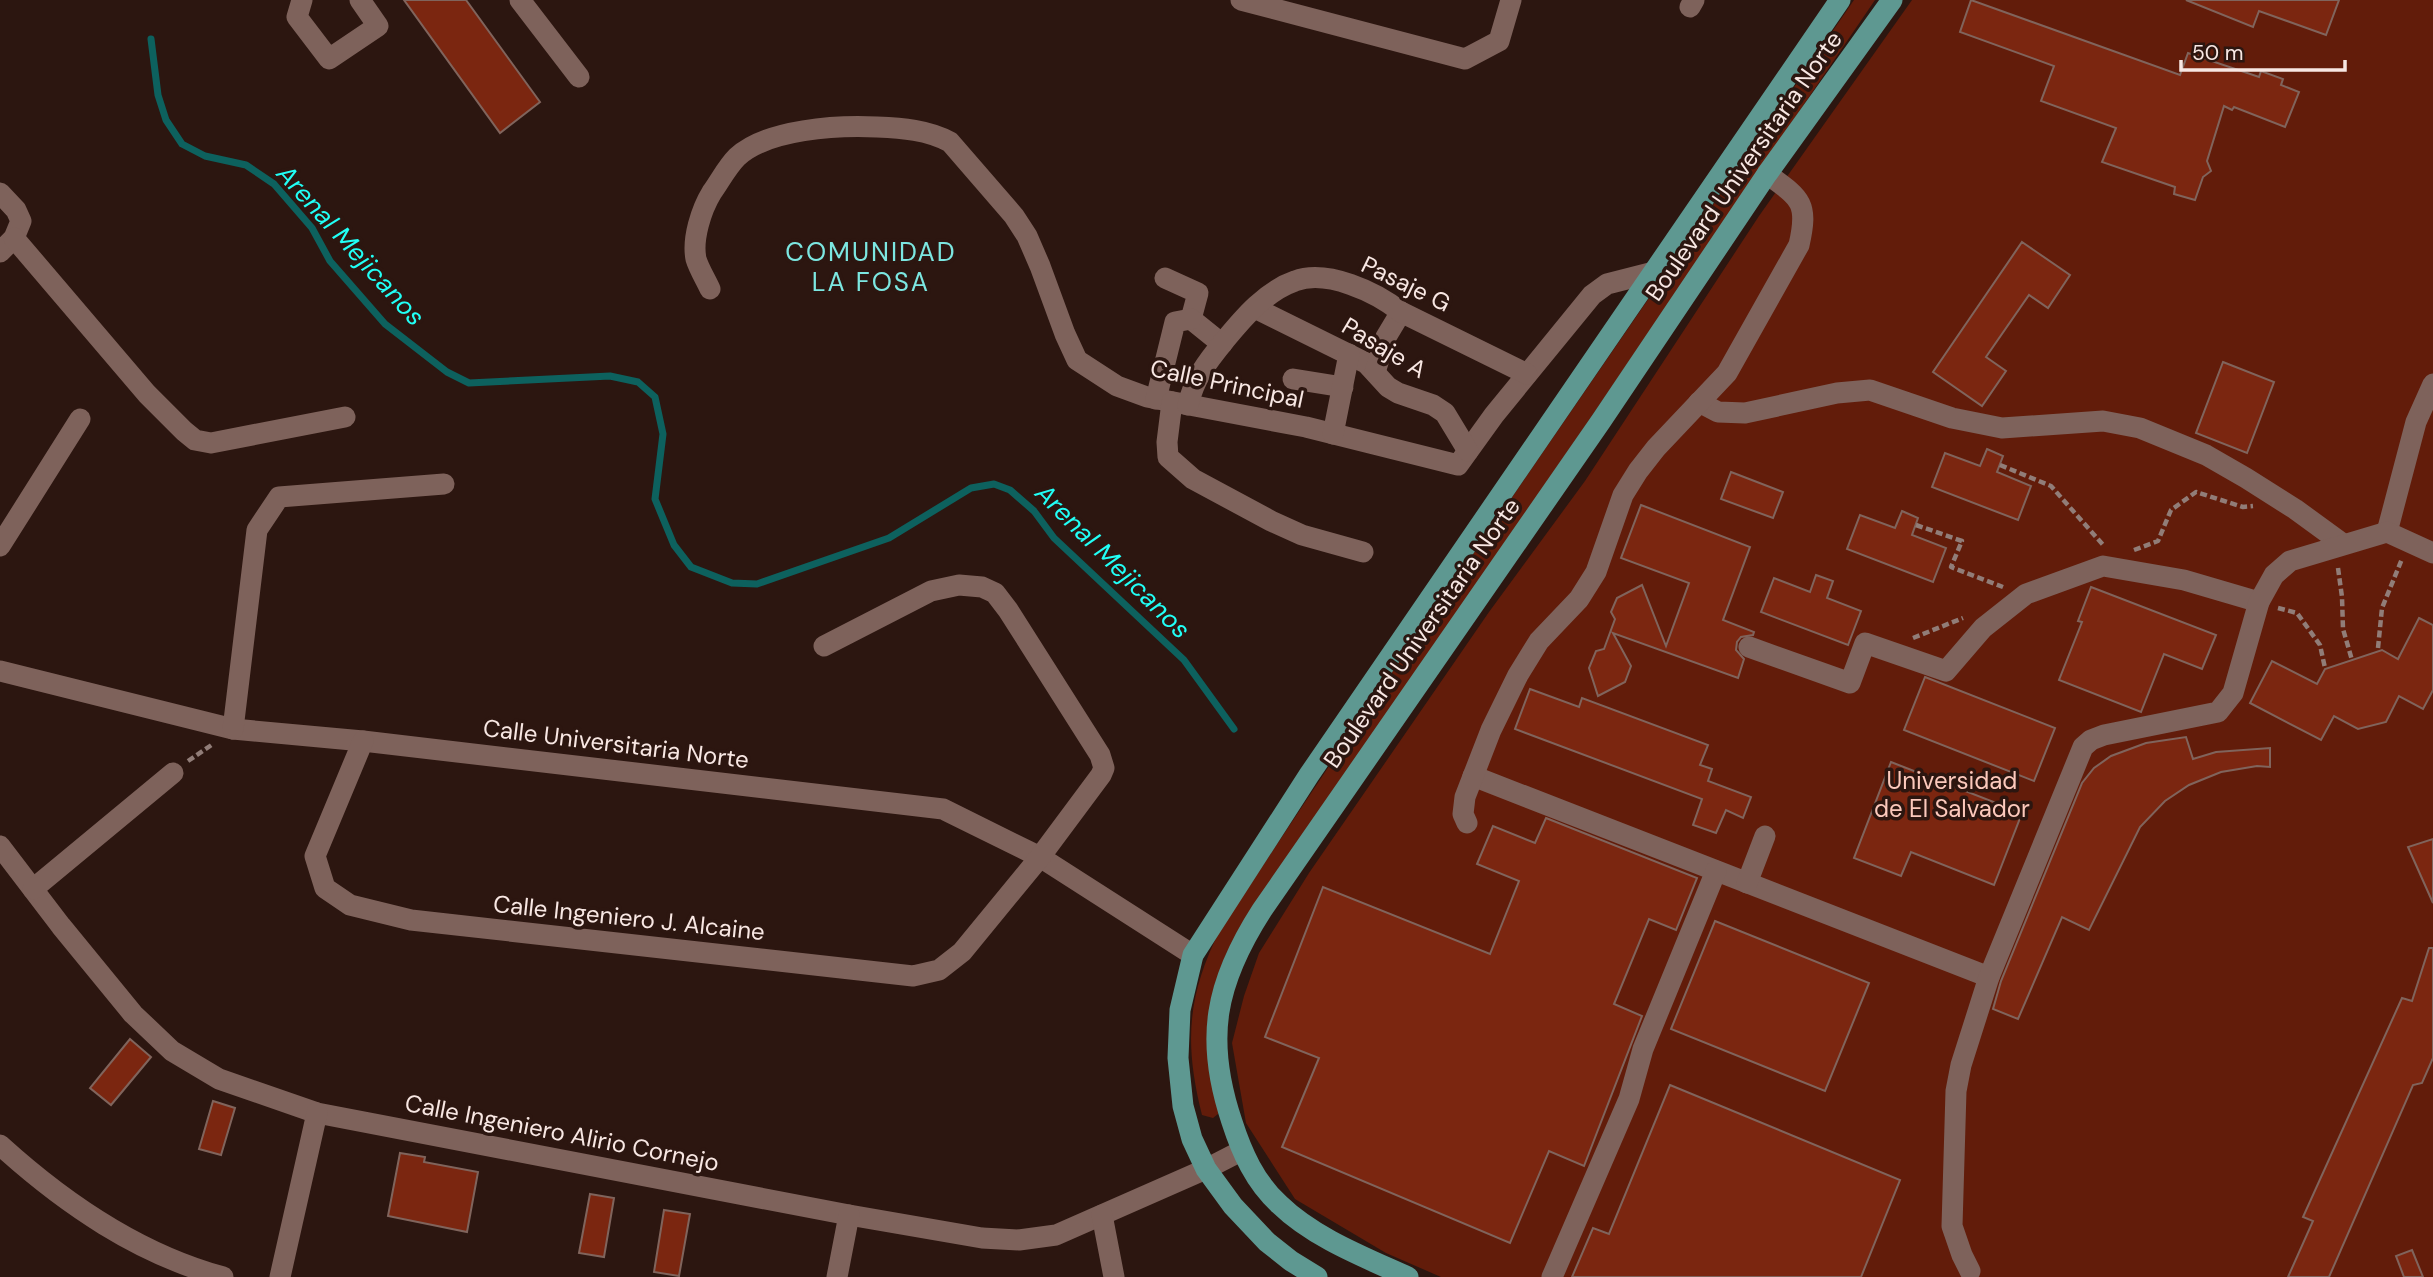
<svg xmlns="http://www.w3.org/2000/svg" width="2433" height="1277" viewBox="0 0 2433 1277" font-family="'DM Sans',sans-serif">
<rect width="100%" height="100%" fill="#2c1610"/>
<g fill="#621c0a">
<path d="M1854 0H1875L1227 952C1201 1015 1206 1043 1219 1108L1218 1114 1213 1118 1202 1115C1184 1043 1187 996 1220 930L1387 679Z"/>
<path d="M1912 0H2433V1277H1441L1386 1253 1295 1199 1246 1123 1232 1043 1244 996 1259 953 1309 873 1387 760 1489 612 1585 481 1759 216Z"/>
</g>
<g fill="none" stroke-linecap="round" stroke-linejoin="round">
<path stroke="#0d615e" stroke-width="7" d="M151 39 158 95 166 120 182 144 205 156 246 165 274 184 312 228 330 261 385 324 447 372 469 383 610 376 638 382 655 397 663 434 655 499 674 545 691 567 732 583 757 584 889 538 971 488 994 484 1010 490 1034 511 1054 538 1184 660 1234 729"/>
</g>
<g fill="#7b2610" stroke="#80645c" stroke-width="2">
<path d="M404 0H466L540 102 500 133Z"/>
<path d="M1971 0 2180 75 2188 53 2259 77 2261 71 2283 79 2281 85 2299 92 2285 127 2234 107 2232 110 2224 106 2207 161 2211 171 2203 177 2195 200 2174 194 2175 187 2102 162 2116 128 2041 101 2054 66 1960 32Z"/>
<path d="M2186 0H2339L2326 35 2259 11 2253 27Z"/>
<path d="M2022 242 2070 275 2048 308 2029 295 1986 357 2006 371 1982 406 1933 372Z"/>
<path d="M2223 362 2274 382 2247 453 2196 433Z"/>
<path d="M1987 449 2003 456 1997 472 2031 486 2018 520 1932 487 1945 453 1980 466Z"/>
<path d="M1731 472 1783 492 1773 518 1721 499Z"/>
<path d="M1641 505 1750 547 1723 620 1754 632 1753 635 1741 637 1737 642 1736 650 1744 659 1738 678 1613 633 1631 666 1625 682 1598 696 1589 668 1596 651 1604 649 1615 619 1611 612 1617 598 1642 585 1666 646 1689 583 1621 558Z"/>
<path d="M1902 511 1918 518 1912 535 1946 548 1933 582 1847 549 1860 515 1895 528Z"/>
<path d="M1816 575 1833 581 1827 598 1861 611 1848 645 1761 612 1774 578 1810 592Z"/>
<path d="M2091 587 2216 635 2202 669 2164 654 2141 712 2059 680 2082 622 2078 621Z"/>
<path d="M2419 618 2433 625V690L2423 709 2399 696 2386 722 2358 729 2334 716 2321 740 2250 703 2272 661 2317 684 2325 669 2382 650 2398 659Z"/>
<path d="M1925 677 2055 728 2034 781 1904 730Z"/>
<path d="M1530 689 1579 707 1582 698 1708 745 1700 765 1712 769 1708 781 1751 797 1743 818 1726 810 1716 833 1693 825 1702 799 1515 729Z"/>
<path d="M2186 737 2193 759 2216 752 2270 748V767L2257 766 2221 772 2189 785 2165 801 2140 827 2089 930 2062 917 2018 1019 1993 1009 2001 981 2082 783 2094 768 2111 756 2146 743Z"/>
<path d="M1891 762 2022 813 1994 885 1911 852 1901 876 1854 858Z"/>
<path d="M1546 818 1697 878 1676 930 1649 919 1614 1004 1642 1016 1584 1166 1549 1151 1510 1243 1282 1147 1319 1058 1265 1037 1323 887 1490 954 1519 881 1477 864 1493 826 1535 843Z"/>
<path d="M2433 839V903L2408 847Z"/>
<path d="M1715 921 1869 983 1825 1091 1671 1029Z"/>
<path d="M2429 948H2433V1058L2422 1083 2413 1085 2329 1277H2288L2313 1221 2303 1217 2402 998 2412 1001Z"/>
<path d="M130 1039 151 1057 111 1105 90 1088Z"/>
<path d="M1670 1085 1900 1180 1861 1277H1572L1593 1228 1609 1234Z"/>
<path d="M213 1101 235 1108 221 1155 199 1149Z"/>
<path d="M400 1153 425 1157 424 1162 478 1172 467 1232 388 1216Z"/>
<path d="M590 1194 614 1198 604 1257 579 1253Z"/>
<path d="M664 1210 690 1214 679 1276 654 1272Z"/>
<path d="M2412 1250 2423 1277H2404L2396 1256Z"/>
</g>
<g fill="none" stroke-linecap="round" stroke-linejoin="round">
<g stroke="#917d78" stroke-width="4.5" stroke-dasharray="7 3.5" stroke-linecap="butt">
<path d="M2000 465 2051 486 2104 546"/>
<path d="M1916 525 1962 541 1951 567 2003 587"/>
<path d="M2134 550 2158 541 2171 510 2196 492 2243 507 2253 506"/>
<path d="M2338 568 2342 597 2343 629 2352 660"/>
<path d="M2278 608 2297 613 2320 645 2325 668"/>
<path d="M1913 638 1963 618"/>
<path d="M2378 648 2382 608 2402 559"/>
<path d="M188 761 213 744"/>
</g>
<g stroke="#7e625b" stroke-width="21">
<path d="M302 0 297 17 329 59 378 26 360 0"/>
<path d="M520 0 579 77"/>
<path d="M1241 0 1465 59 1499 41 1511 0"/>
<path d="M1690 7 1694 0"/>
<path d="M0 193 16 210 21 221 14 238 0 252"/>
<path d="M14 238 147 394 184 431 195 440 211 443 345 417"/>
<path d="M1165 278 1198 293 1191 319 1222 344"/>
<path d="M710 289C706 280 699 269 696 259 692 239 701 210 712 192 720 181 727 167 737 157 767 129 838 125 877 127 902 128 928 130 950 142L1014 216 1027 236 1040 266 1065 334 1077 360 1117 386 1147 397 1306 427 1458 465 1494 415 1592 295 1607 284 1654 272"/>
<path d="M1255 308 1366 363 1388 387 1398 393 1433 405 1445 413 1468 451"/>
<path d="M1375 372 1386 337 1401 312"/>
<path d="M1293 379 1343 387"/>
<path d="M1156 399 1175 322 1191 319"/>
<path d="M1172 402 1167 442 1168 457 1193 479 1271 521 1302 535 1363 552"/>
<path d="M1699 402 1718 412 1745 413 1837 393 1870 390 1952 418 2002 428 2103 421 2140 428 2206 455 2246 478 2295 509 2343 544"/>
<path d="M1188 405C1194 378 1208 361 1225 340 1244 317 1266 291 1295 281 1327 269 1376 292 1401 312L1527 374"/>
<path d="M1333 434 1349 354"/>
<path d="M2387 532 2416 422 2433 384"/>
<path d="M0 546 80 419"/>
<path d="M1749 647 1850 683 1865 643 1946 671 1983 628 2026 594 2103 566 2184 580 2259 602"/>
<path d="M0 671 233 729 363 741 943 809 1040 857 1193 955"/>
<path d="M233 729 257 530 279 497 444 484"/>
<path d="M363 741 315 856 325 888 350 905 411 920 913 976 939 970 962 952 1040 857 1101 775 1104 768 1100 755 1008 610 995 593 982 587 959 585 931 591 824 646"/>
<path d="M1473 776 1989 977"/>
<path d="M1467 823 1463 814 1465 797 1491 730 1518 675 1539 641 1579 599 1596 572 1623 495 1638 471 1656 448 1727 373 1799 245C1809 202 1800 198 1767 174"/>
<path d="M0 846 61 926 133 1014 172 1051 219 1079 317 1113 849 1215 982 1238 1019 1240 1056 1235 1206 1169 1241 1151"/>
<path d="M1747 883 1765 836"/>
<path d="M33 889 173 773"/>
<path d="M0 1145C65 1204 138 1254 223 1277"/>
<path d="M1102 1215 1114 1277"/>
<path d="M1970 1271 1962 1255 1952 1226 1956 1091 1961 1065 1989 977 2083 747 2091 740 2104 735 2218 712 2233 693 2259 602 2274 575 2290 561 2387 532 2433 553"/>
<path d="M280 1277 317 1113"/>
<path d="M837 1277 849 1215"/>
<path d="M1552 1277 1629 1099 1643 1049 1716 871"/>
</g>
<g stroke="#5e9891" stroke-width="21">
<path d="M1317 1277 1291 1261 1267 1242 1233 1206 1206 1169 1192 1139 1183 1106 1178 1058 1180 1010 1193 955 1309 775 1840 0"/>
<path d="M1408 1277C1364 1257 1314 1238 1279 1204 1255 1182 1242 1153 1232 1122 1204 1039 1215 983 1262 910L1601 421 1767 174 1892 0"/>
</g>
</g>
<g text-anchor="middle" stroke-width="7" stroke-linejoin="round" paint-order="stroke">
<g font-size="24" fill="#f8e7e3" stroke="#2c1610">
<text transform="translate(1744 166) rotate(-55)" y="8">Boulevard Universitaria Norte</text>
<text transform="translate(1406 284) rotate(26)" y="8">Pasaje G</text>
<text transform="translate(1384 348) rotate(31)" y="8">Pasaje A</text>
<text transform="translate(1227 384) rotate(12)" y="8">Calle Principal</text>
<text transform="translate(1422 633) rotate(-55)" y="8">Boulevard Universitaria Norte</text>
<text transform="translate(616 744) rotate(7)" y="8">Calle Universitaria Norte</text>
<text transform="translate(629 918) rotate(6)" y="8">Calle Ingeniero J. Alcaine</text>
<text transform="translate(562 1133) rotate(11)" y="8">Calle Ingeniero Alirio Cornejo</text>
</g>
<g font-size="24" fill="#fcc9bc" stroke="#2c1610">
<text x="1952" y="789">Universidad<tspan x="1952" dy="28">de El Salvador</tspan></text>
</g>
<g font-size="26" font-style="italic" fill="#21fff6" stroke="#2c1610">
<text transform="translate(351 245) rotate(48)" y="9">Arenal Mejicanos</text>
<text transform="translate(1113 561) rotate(45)" y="9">Arenal Mejicanos</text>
</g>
<g font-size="26" letter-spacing="2" fill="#7ce7e1" stroke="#2c1610">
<text x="871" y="261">COMUNIDAD<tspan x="871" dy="30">LA FOSA</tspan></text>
</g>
</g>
<path d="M2181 60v10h164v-10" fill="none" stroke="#f8e7e3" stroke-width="3.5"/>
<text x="2192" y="60" font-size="21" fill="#f8e7e3" stroke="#2c1610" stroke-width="5" paint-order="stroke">50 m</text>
</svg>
